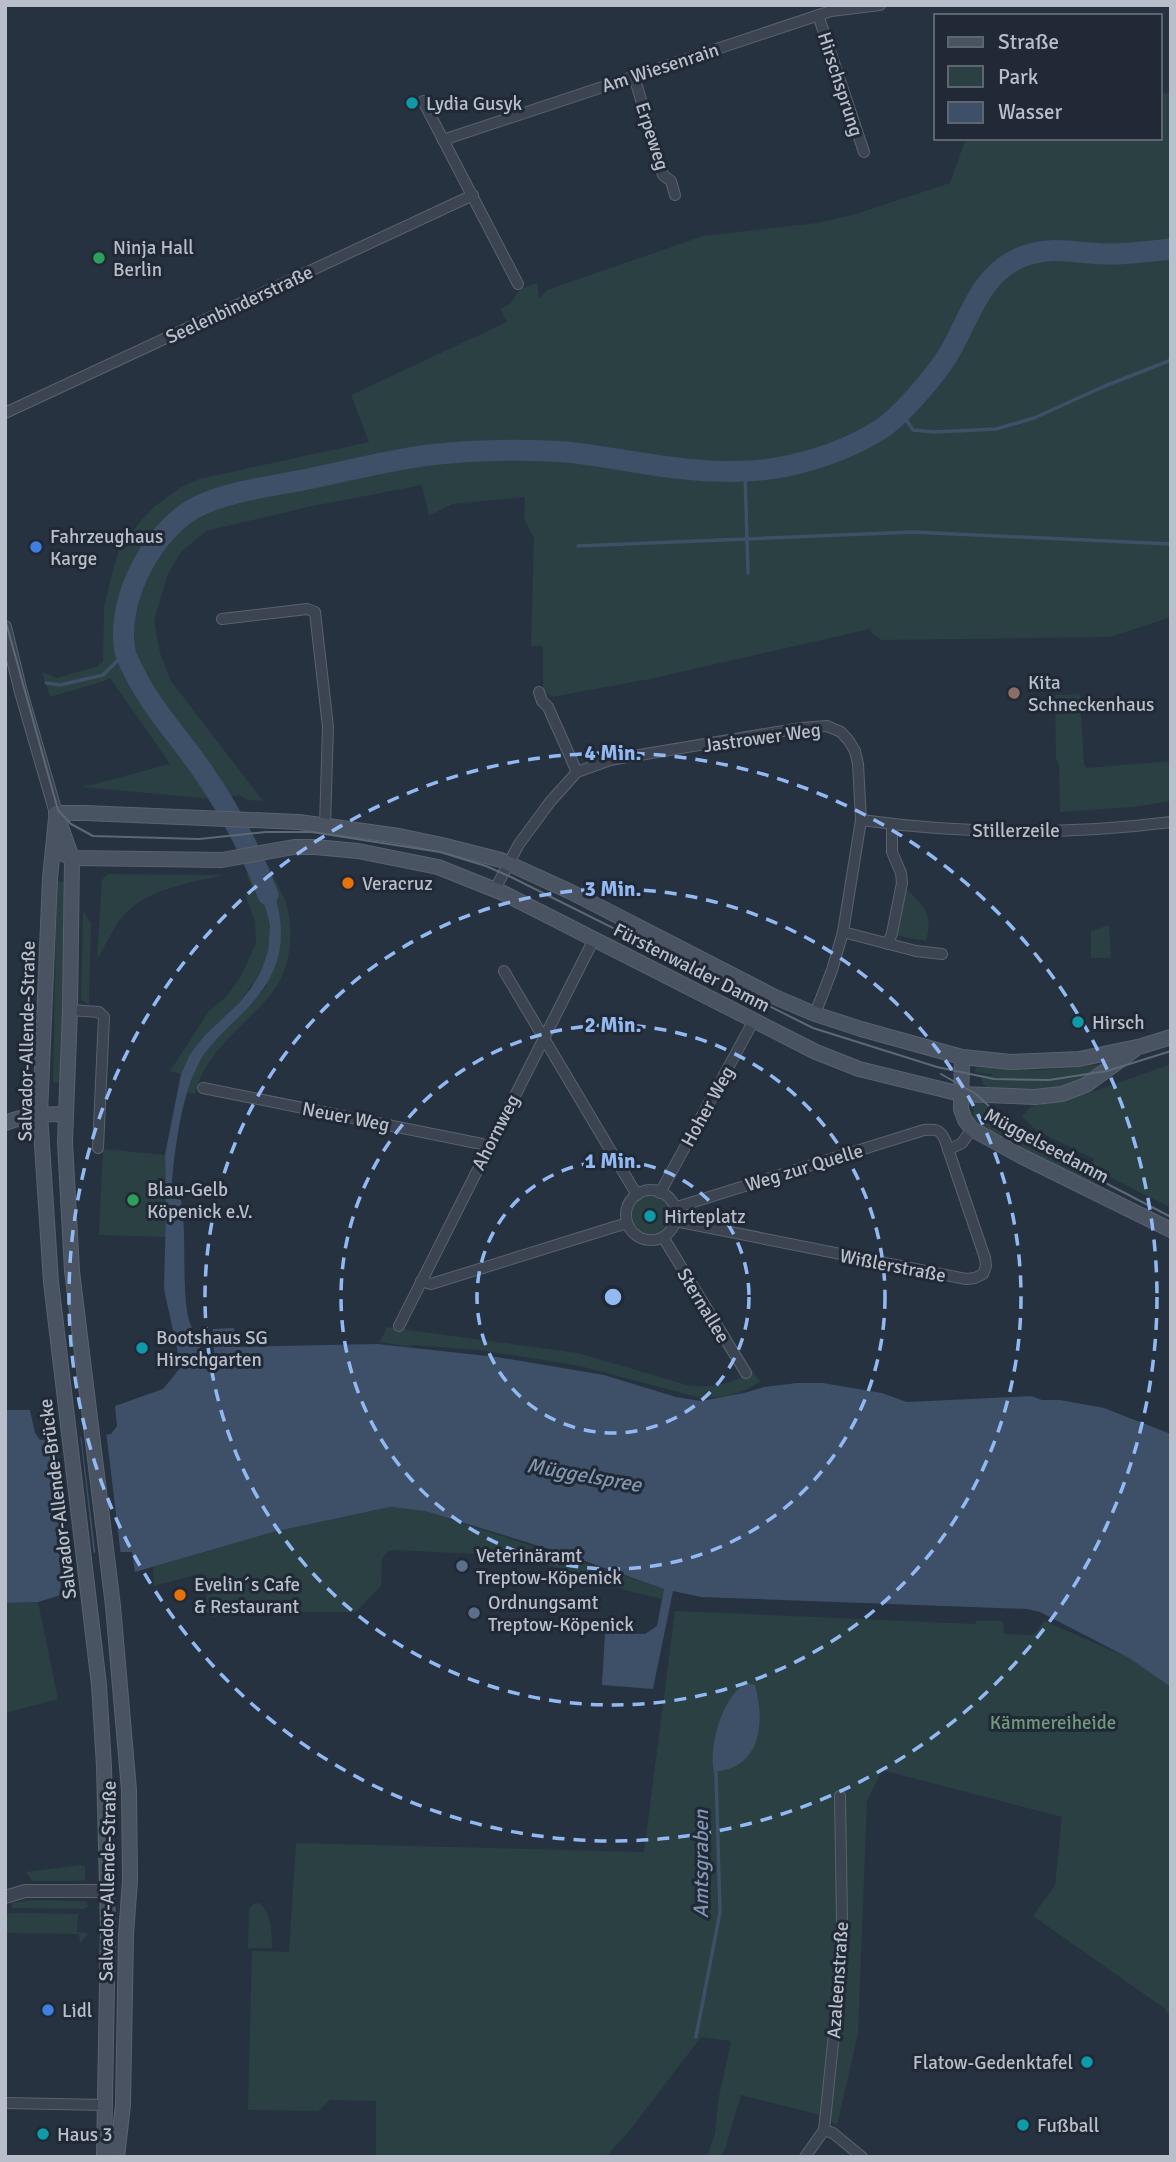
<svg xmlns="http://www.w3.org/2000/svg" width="1176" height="2162" viewBox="0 0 1176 2162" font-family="Signika,sans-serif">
<rect width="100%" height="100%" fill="#273240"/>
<g fill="#2a4042">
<path d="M1171 93V617L1110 637 882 640 872 634 870 629 650 679 551 697 543 688V646H531L534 538 524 519 525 497 452 504 429 516 422 485 308 507 206 531 181 552 167 576 154 621 160 653 171 681 263 801 247 800 239 795 213 799 83 787 170 764 110 678 104 681 50 697 42 672 56 678 96 667 103 662 104 607 114 566 119 551 142 519 155 506 180 488 199 479 369 442 351 395 507 322 500 309 511 303 520 289 537 283 539 299 547 290 703 236 817 223 856 214 950 183 966 138H1160V94Z"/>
<path d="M1080 694 1084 765 1087 768 1171 761V801L1133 807 1060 812 1059 765 1056 758 1055 695Z"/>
<path d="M269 866C274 878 280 889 285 900 294 926 292 960 278 984 269 999 255 1012 243 1024 221 1045 203 1064 195 1094L187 1092 197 1066 210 1046 245 1011 267 986 277 902 263 868Z"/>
<path d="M255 870 270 925 268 951 261 971 239 1003 205 1035 190 1054 181 1074 170 1071 209 1011 226 997 240 978 256 943 255 921 245 895 254 892 247 876 248 872Z"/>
<path d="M108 874 223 875C191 883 150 888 126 913 115 923 105 947 97 960L102 880Z"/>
<path d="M57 881 66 882 62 1069 60 1083 53 1082Z"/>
<path d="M905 888C924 906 934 914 926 941L895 935Z"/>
<path d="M83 911 91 923 89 1005 81 999Z"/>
<path d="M1109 925 1111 958H1091V931Z"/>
<path d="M1107 1064 1078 1086 1055 1091 993 1092 983 1084 981 1075 991 1076 992 1074 974 1072 977 1067 1042 1070Z"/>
<path d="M1171 1064V1208L1092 1168 1094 1159 1037 1131 1022 1117 1031 1106 1084 1095Z"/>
<path d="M976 1101H980L1032 1148 1092 1179 1096 1186C1065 1171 992 1141 973 1117L974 1104Z"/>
<path d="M103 1149 165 1155 166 1237 99 1235Z"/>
<circle cx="651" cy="1215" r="19"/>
<path d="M387 1327 578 1353 687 1385C715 1389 729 1384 753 1371L760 1382C740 1395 720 1399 697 1397L580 1366 479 1350 412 1345 411 1347 380 1342Z"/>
<path d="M390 1507 425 1511 664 1589 662 1599 625 1590 519 1556 393 1550 387 1552 382 1559 381 1586 356 1612H250L213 1617 206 1611 207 1587 203 1573 154 1586 153 1567 273 1532Z"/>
<path d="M38 1602 58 1699 5 1713V1603Z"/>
<path d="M675 1611 975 1624 976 1621H1003L1004 1634 1033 1635 1045 1621 1129 1658 1171 1687V2018L1164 2008 1033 1916 1055 1885 1062 1817 882 1770 867 1801 858 2034 837 2125 817 2114 741 2095 725 2149 720 2157H707L715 2133 719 2096 731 2041 701 2037 630 2130 606 2157H376V2101L330 2100 318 2111 248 2110 252 1951 289 1952 296 1843 644 1852Z"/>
<path d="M81 1865 85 1867V1880L79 1881H32L26 1872Z"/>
<path d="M34 1900 80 1901 87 1902 88 1906 84 1909 12 1908 11 1903Z"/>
<path d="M260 1903C271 1914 272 1933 272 1948H248L249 1909 253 1904Z"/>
<path d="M15 1913 78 1914 77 1932 88 1933 80 1943 79 1934 5 1933V1914Z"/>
</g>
<g fill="#3e4f68">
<path d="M263 868C268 879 274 891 277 903 289 953 273 984 238 1018 223 1033 206 1047 197 1067 180 1101 173 1159 171 1198L181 1200C187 1236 182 1274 187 1311 189 1326 199 1343 204 1358L214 1354 213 1329 234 1328 236 1347 377 1344 497 1357 604 1375 676 1397 701 1401 744 1393 764 1387 797 1383H823L882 1393 907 1402 1031 1396 1042 1400H1060L1104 1408 1171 1434V1687L1129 1658 1040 1612 1027 1609 701 1597 673 1591 653 1689 602 1685 605 1633 645 1634 657 1626 664 1589 565 1554 425 1511 390 1507 273 1532 135 1572 132 1552H117L116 1543C96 1555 93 1555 71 1549L72 1559 65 1561 60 1570 61 1595 38 1602 5 1603V1410H30L35 1433 40 1440 111 1434 117 1426 115 1406 163 1389 181 1367 164 1289 166 1208 165 1155 181 1074 190 1054 205 1035 239 1003 251 988 261 971 268 951 270 925 255 870Z"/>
<path d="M747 1683 755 1685C765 1722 762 1768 714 1772 708 1748 722 1695 747 1683Z"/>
</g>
<g fill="#273240">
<path d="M106 1431 121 1556 115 1555 113 1546 102 1547 100 1556 96 1557 81 1434Z"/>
<path d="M80 1434 94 1557 90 1558 86 1551 74 1552 75 1560 70 1563 56 1436Z"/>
</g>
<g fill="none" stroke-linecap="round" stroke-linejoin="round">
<g stroke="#3e4f68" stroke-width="3.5">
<path d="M901 412 913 430 934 432 996 429 1017 423 1034 418 1105 386 1171 360"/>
<path d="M745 473 748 573"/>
<path d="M578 546 913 532 1171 544"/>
<path d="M46 683 60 685 103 675 125 653"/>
<path d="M696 2037 720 1912 716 1773"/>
</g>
<path stroke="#3e4f68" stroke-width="21" d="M268 895C252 852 230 811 204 773 181 739 152 709 134 672 131 665 126 658 125 651 115 599 155 524 203 504 236 490 274 486 308 479 348 471 389 460 429 455 474 450 522 449 567 452 588 454 608 458 628 461 683 470 742 478 796 464 825 457 856 445 881 429 902 415 934 377 948 355 970 319 978 277 1019 258 1051 244 1077 254 1109 254 1130 254 1150 251 1171 249"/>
<g stroke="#59626d" stroke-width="12">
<g id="minor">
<path d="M818 15 864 152"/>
<path d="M634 76 663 175 671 181 675 195"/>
<path d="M423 101 518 284"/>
<path d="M443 140 831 11 880 5"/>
<path d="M5 413 473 195"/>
<path d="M222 619 307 609 315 612 328 727 325 825"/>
<path d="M539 692 542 701 548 707 577 772"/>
<path d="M861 820C963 834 1068 835 1171 822"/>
<path d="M495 889 519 844 550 802 577 772 610 760 801 728 827 726 841 732 849 741 855 751 858 764 861 820 843 932 832 970 815 1014"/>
<path d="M843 932 916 951 942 954"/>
<path d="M888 944 892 933 902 883 901 873 892 852V824"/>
<path d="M504 971 637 1195"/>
<path d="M70 1010 99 1012 104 1017 98 1148"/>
<path d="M203 1088 482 1144 488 1147"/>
<path d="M948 1150 962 1143 972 1129"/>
<circle cx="651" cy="1215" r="25"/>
<path d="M660 1193 754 1020"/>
<path d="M674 1208 924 1130C935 1129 940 1129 945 1140L985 1258 986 1266 983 1274 975 1278 966 1279 675 1221"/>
<path d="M663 1237 746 1373"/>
<path d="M421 1281 431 1284 627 1223"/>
<path d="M399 1326 594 939"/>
<path d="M5 2103 105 2105"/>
<path d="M824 2130 833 2133 862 2157"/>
<path d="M805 2157 824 2130 837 2005 842 1920 840 1796"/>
</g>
</g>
<g stroke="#59626d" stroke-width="14">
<g id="tertiary">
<path d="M5 627 21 692 56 813"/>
<path d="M5 1897 25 1891H107"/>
</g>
</g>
<g stroke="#59626d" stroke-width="16">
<g id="secondary">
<path d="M56 813 72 858 70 1010 65 1142 72 1271 113 1606 129 1790 130 1880 126 1935 123 2105 117 2157"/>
<path d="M56 813H85L299 822 399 836 442 845 501 860 571 892 775 997 815 1014 861 1029 962 1057 1011 1062 1079 1059 1142 1046 1171 1037"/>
<path d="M56 818 50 878 40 1114 51 1282 99 1685 104 1766 108 1927 104 2157"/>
<path d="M63 854 72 858 222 860 294 847H315L358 851 438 867 503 893 816 1052 859 1069 961 1094 1035 1097 1062 1094 1086 1085 1134 1050"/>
<path d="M962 1057 961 1109 965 1120 972 1129 1021 1156 1171 1230"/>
<path d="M5 1123C25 1115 44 1114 65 1114"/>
</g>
</g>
<use href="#minor" stroke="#3b4450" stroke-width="10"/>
<use href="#tertiary" stroke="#3b4450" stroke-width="12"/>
<use href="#secondary" stroke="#495362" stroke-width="14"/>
<g stroke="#5d6876" stroke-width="2">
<path d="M5 619 58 810 71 824 93 836 199 839 266 832H312L440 852 486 866 511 877 813 1028 937 1067 994 1079 1049 1080 1107 1071 1171 1051"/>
<path d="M941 1074 976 1094 1013 1129 1042 1150 1171 1217"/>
</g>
</g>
<g fill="none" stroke="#93b9f3" stroke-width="3.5" stroke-dasharray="12 9">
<circle cx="613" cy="1297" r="136"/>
<circle cx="613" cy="1297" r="272"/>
<circle cx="613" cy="1297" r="408"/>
<circle cx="613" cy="1297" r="544"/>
</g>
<g fill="#0f9aa8" stroke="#202935" stroke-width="2.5">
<circle cx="412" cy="103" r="7"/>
<circle cx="1078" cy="1022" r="7"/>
<circle cx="650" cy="1216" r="7"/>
<circle cx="142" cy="1348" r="7"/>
<circle cx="1087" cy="2062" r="7"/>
<circle cx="1023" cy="2125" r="7"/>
<circle cx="43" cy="2134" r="7"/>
</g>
<g fill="#2e9e5b" stroke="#202935" stroke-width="2.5">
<circle cx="99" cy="258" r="7"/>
<circle cx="133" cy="1200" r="7"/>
</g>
<g fill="#3f7fe0" stroke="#202935" stroke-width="2.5">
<circle cx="36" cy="547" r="7"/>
<circle cx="48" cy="2010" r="7"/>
</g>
<circle fill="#8d6e63" stroke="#202935" stroke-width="2.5" cx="1014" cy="693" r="7"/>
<g fill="#e8710a" stroke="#202935" stroke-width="2.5">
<circle cx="348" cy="883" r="7"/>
<circle cx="180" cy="1595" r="7"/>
</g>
<g fill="#5c6f8a" stroke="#202935" stroke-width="2.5">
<circle cx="462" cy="1566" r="7"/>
<circle cx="474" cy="1613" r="7"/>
</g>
<g text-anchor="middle" stroke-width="6" stroke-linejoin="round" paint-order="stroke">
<g font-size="19" fill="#b8bfca" stroke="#202935">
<text transform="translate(660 67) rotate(-18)" y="7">Am Wiesenrain</text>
<text transform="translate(841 84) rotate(72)" y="7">Hirschsprung</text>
<text transform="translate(653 136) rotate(72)" y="7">Erpeweg</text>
<text transform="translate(239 304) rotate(-25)" y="7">Seelenbinderstraße</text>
<text transform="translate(762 737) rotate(-8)" y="7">Jastrower Weg</text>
<text x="1016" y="837">Stillerzeile</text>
<text transform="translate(692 967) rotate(27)" y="7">Fürstenwalder Damm</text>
<text transform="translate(26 1041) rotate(-89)" y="7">Salvador-Allende-Straße</text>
<text transform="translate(707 1106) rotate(-61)" y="7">Hoher Weg</text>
<text transform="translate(346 1116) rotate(11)" y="7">Neuer Weg</text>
<text transform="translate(495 1132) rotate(-63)" y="7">Ahornweg</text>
<text transform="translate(1047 1145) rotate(28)" y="7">Müggelseedamm</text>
<text transform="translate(804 1167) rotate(-17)" y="7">Weg zur Quelle</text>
<text transform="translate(893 1265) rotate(11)" y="7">Wißlerstraße</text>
<text transform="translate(704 1305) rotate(59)" y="7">Sternallee</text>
<text transform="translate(57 1499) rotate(-97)" y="7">Salvador-Allende-Brücke</text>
<text transform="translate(107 1881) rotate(-89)" y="7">Salvador-Allende-Straße</text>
<text transform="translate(837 1980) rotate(-86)" y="7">Azaleenstraße</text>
</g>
<g font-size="19" fill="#b8bfca" stroke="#202935" text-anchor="start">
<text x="426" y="110">Lydia Gusyk</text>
<text x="113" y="254">Ninja Hall<tspan x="113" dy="22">Berlin</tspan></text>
<text x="50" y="543">Fahrzeughaus<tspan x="50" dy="22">Karge</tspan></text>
<text x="1028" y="689">Kita<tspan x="1028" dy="22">Schneckenhaus</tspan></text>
<text x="362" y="890">Veracruz</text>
<text x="1092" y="1029">Hirsch</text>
<text x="147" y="1196">Blau-Gelb<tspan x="147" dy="22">Köpenick e.V.</tspan></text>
<text x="664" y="1223">Hirteplatz</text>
<text x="156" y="1344">Bootshaus SG<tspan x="156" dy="22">Hirschgarten</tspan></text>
<text x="476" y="1562">Veterinäramt<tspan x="476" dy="22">Treptow-Köpenick</tspan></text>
<text x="194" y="1591">Evelin´s Cafe<tspan x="194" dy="22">&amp; Restaurant</tspan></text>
<text x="488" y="1609">Ordnungsamt<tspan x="488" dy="22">Treptow-Köpenick</tspan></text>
<text x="62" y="2017">Lidl</text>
<text x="1073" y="2069" text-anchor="end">Flatow-Gedenktafel</text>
<text x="1037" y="2132">Fußball</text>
<text x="57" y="2141">Haus 3</text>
</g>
<g font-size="19" fill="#709a79" stroke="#202935">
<text x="1053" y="1729">Kämmereiheide</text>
</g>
<g font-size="21" font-style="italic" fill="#8195b0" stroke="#202935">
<text transform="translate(584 1475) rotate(10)" y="7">Müggelspree</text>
<text transform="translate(701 1864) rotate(-90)" y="7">Amtsgraben</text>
</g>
</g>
<circle cx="613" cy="1297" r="10" fill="#93b9f3" stroke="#202935" stroke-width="3.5"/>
<g font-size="21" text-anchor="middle" font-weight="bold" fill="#93b9f3" stroke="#202935" stroke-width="6" stroke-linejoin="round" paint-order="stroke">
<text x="613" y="760">4 Min.</text>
<text x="613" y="896">3 Min.</text>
<text x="613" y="1032">2 Min.</text>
<text x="613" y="1168">1 Min.</text>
</g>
<rect width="1176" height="2162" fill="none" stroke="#b8bfca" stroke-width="14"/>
<rect x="934" y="14" width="228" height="126" fill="#202935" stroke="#5d6571" stroke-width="2"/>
<rect x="948" y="37" width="35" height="10" fill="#495362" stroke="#5d6571" stroke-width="2"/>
<text x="998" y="49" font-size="21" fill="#b8bfca">Straße</text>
<rect x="948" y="66" width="35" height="21" fill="#2a4042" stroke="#5d6571" stroke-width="2"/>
<text x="998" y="84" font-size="21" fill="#b8bfca">Park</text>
<rect x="948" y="102" width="35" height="21" fill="#3e4f68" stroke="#5d6571" stroke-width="2"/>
<text x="998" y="119" font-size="21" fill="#b8bfca">Wasser</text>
</svg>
